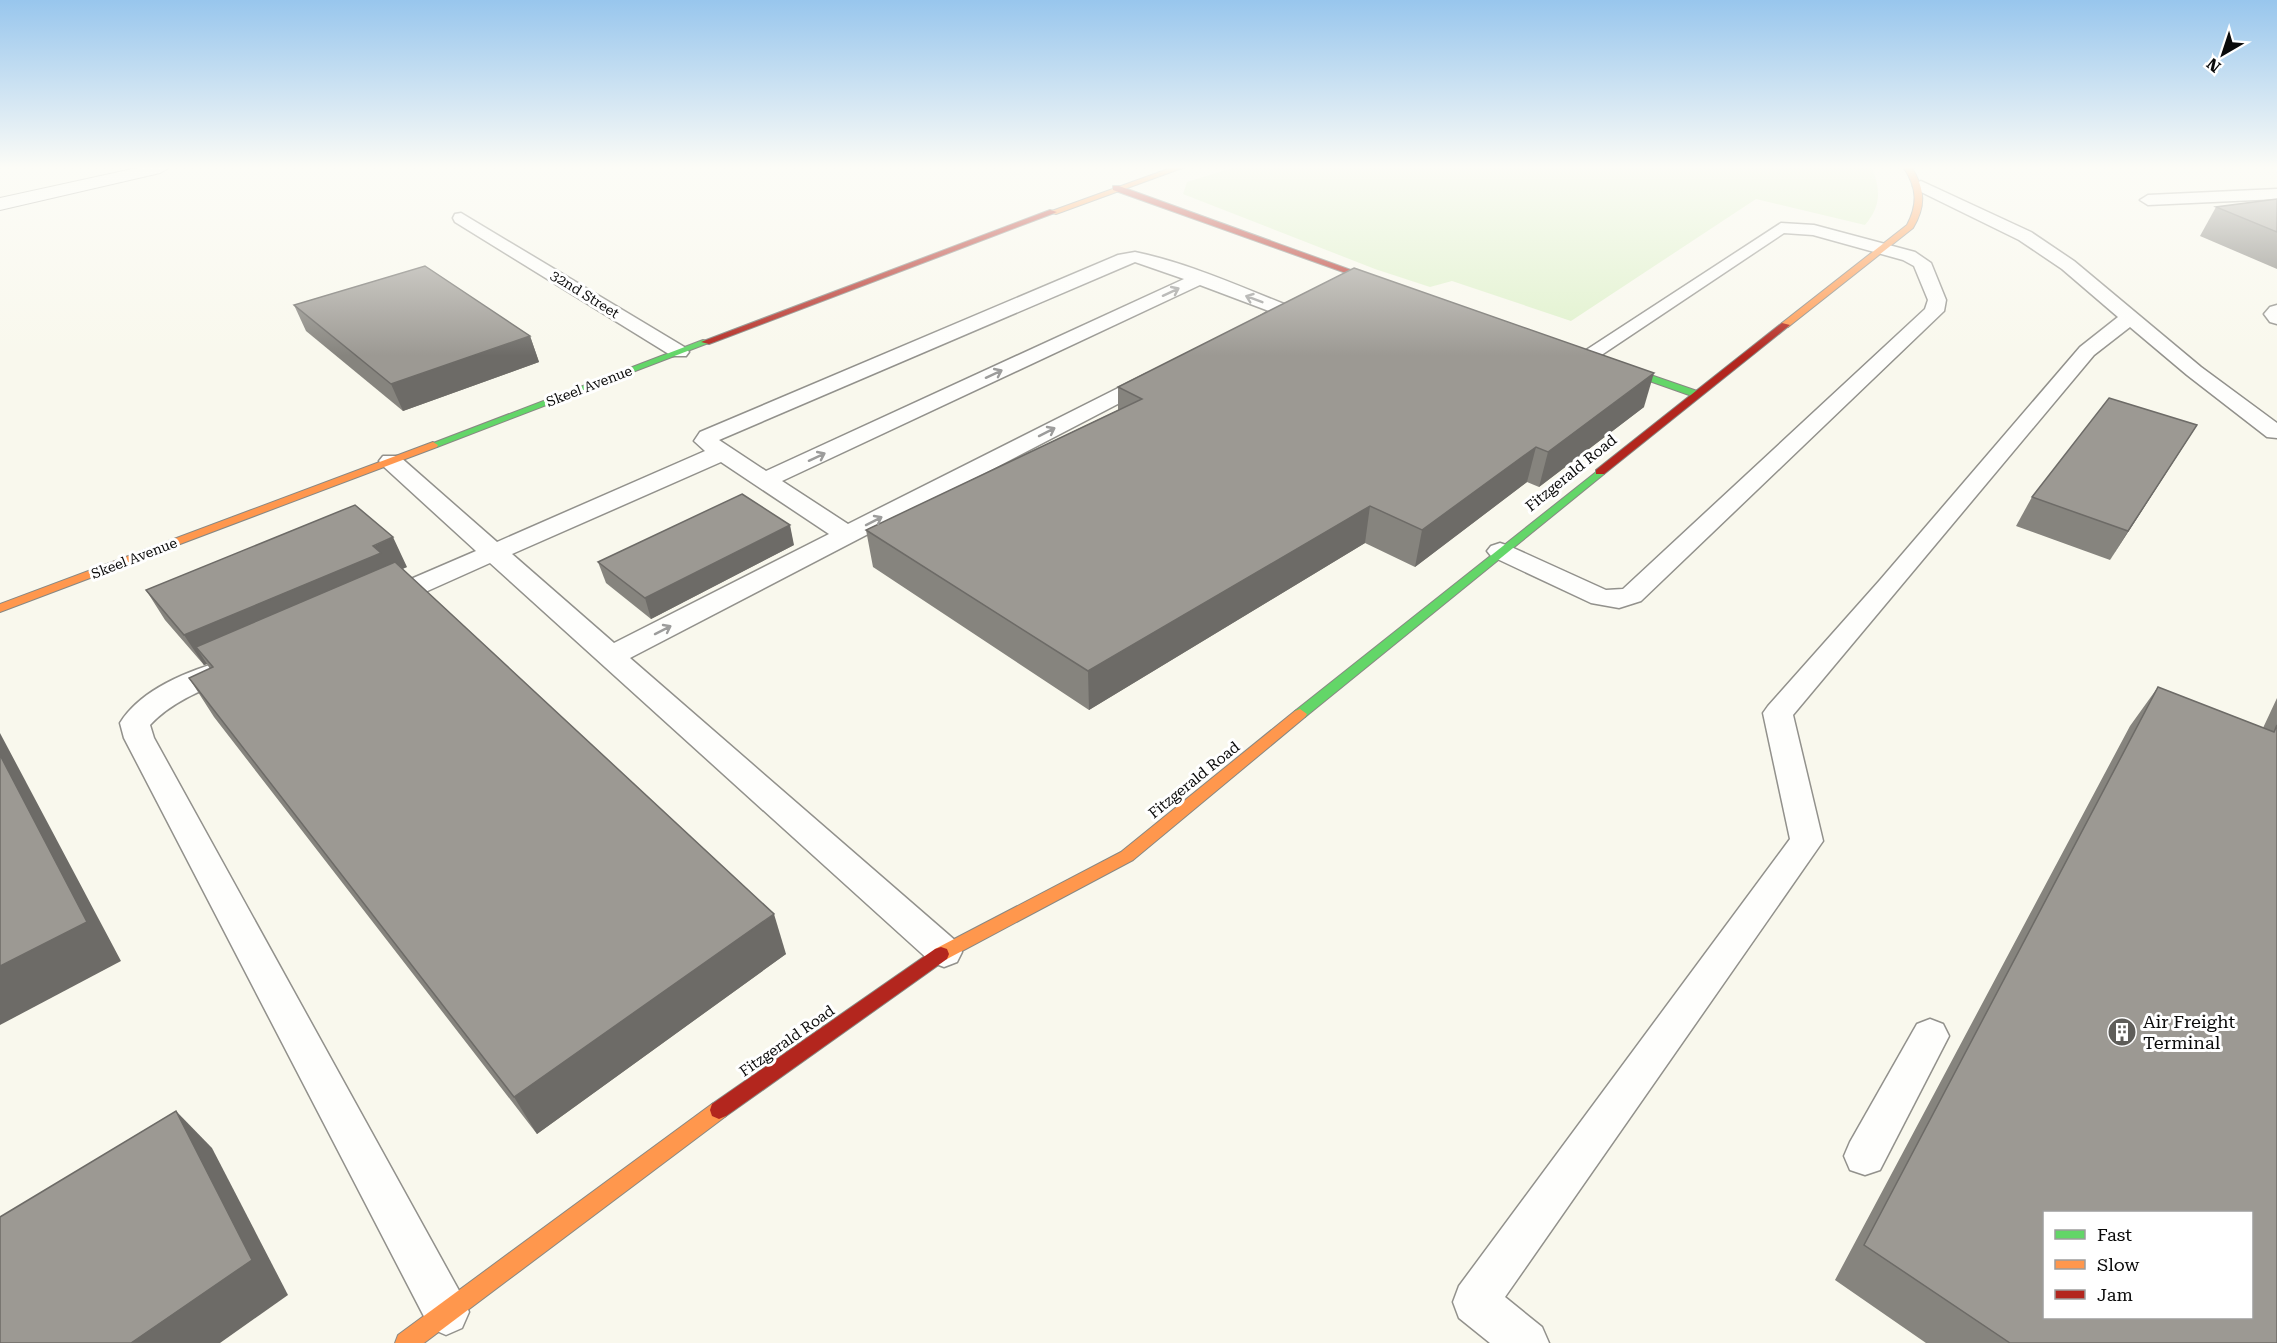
<svg xmlns="http://www.w3.org/2000/svg" width="2277" height="1343" viewBox="0 0 2277 1343" font-family="'Roboto Serif',serif">
<rect width="100%" height="100%" fill="#f9f8ed"/>
<path fill="#dff1cb" d="M1232 168H1872C1881 190 1881 206 1865 225L1756 199 1571 321 1452 281 1430 287 1375 269 1183 194 1187 182Z"/>
<g fill="none" stroke-linecap="round" stroke-linejoin="round">
<g stroke="#92918c" stroke-width="3">
<g id="lane">
<path d="M1921 181 2031 232 2074 261 2201 367 2277 423V438L2267 437 2187 375 2130 327 2094 355 1793 715 1823 841 1505 1297 1542 1327 1549 1343H1490L1459 1318 1453 1302 1459 1286 1790 839 1763 713 1768 706 1880 580 2080 347 2118 317 2062 269 2019 240 1915 189 1913 186 1915 183Z"/>
<path d="M2277 189V199L2148 205 2140 200 2148 195Z"/>
<path d="M461 213 686 348 689 352 686 356H672L455 222 453 218 455 214Z"/>
<path d="M1781 223 1814 225 1915 252 1931 263 1946 300 1944 311 1641 601 1619 608 1591 603 1491 556 1487 551 1491 546 1500 543 1509 546 1606 590 1623 589 1925 309 1928 300 1914 266 1903 260 1813 235 1784 233 1594 360H1580L1577 356Z"/>
<path d="M1135 252C1189 263 1240 287 1292 307L1295 311 1292 315 1265 328H1251L1248 324 1269 311 1200 285 782 481 848 524 1146 374H1160L1163 378 1160 382 630 658 957 942 962 952 957 962 944 967 931 962 490 563 394 606 385 608 376 606 372 600 376 594 476 551 383 466 379 461 383 456H399L497 542 705 451 694 441 700 432 1118 255ZM1135 262 1184 279 766 471 719 440ZM721 462 829 534 614 643 512 554Z"/>
<path d="M2277 305V324L2270 322 2264 314 2270 307Z"/>
<path d="M227 660 237 662 241 669 237 676C207 688 173 700 150 725L154 738 462 1296 469 1312 462 1328 446 1335 430 1328 124 738 120 723C141 689 190 670 227 660Z"/>
<path d="M1930 1019 1943 1024 1949 1036 1880 1170 1865 1175 1850 1170 1844 1156 1850 1142 1917 1024Z"/>
</g>
</g>
<g stroke="#92918c" stroke-width="2">
<path id="street" d="M137 168H169L160 173 0 210V198Z"/>
</g>
<g stroke="#888883" stroke-width="2">
<g id="fast">
<path d="M703 340 711 342 437 447H429L428 445Z"/>
<path d="M1610 361 1700 392 1701 394 1696 397 1692 396 1607 366 1605 364Z"/>
<path d="M1600 469 1604 470V474L1305 717H1295L1293 714 1295 711Z"/>
</g>
</g>
<g stroke="#888883" stroke-width="2">
<g id="slow">
<path d="M1171 168H1182L1056 214 1049 212Z"/>
<path d="M1904 168H1912C1925 189 1926 206 1913 228L1788 327H1782V323L1907 225C1918 204 1917 188 1904 168Z"/>
<path d="M433 442 438 445 437 447 0 612V604Z"/>
<path d="M1300 709 1307 714 1305 717 1133 860 947 959 941 961 935 959 933 954 935 949 1121 852 1295 711Z"/>
<path d="M719 1101 726 1104 728 1110 726 1116 424 1343H395L398 1335 712 1104Z"/>
</g>
</g>
<g stroke="#888883" stroke-width="2">
<g id="jam">
<path d="M1113 186H1119L1395 286 1388 288 1113 190Z"/>
<path d="M1050 210 1057 212 709 344 701 342Z"/>
<path d="M1782 323 1790 325 1604 474H1596V470Z"/>
<path d="M941 947 947 949 949 954 947 959 726 1116 719 1119 712 1116 710 1110 712 1104 935 949Z"/>
</g>
</g>
<use href="#lane" fill="#fefefc" fill-rule="evenodd"/>
<use href="#street" fill="#fefefc" fill-rule="evenodd"/>
<use href="#fast" fill="#63d668" fill-rule="evenodd"/>
<use href="#slow" fill="#ff974d" fill-rule="evenodd"/>
<use href="#jam" fill="#b3261e" fill-rule="evenodd"/>
</g>
<g fill="#86847e">
<path d="M2277 199V269L2200 236 2216 207Z"/>
<path d="M294 305 530 336 539 362 403 411 306 331Z"/>
<path d="M1118 387 1644 407 1539 487 1527 482 1415 567 1365 543 1089 710 873 567 866 530 1118 410Z"/>
<path d="M2197 425 2110 560 2016 526 2032 497Z"/>
<path d="M794 545 651 619 606 583 598 562Z"/>
<path d="M407 567 402 569 786 954 537 1134 214 717 189 678 210 669 207 664 204 665 165 620 146 590Z"/>
<path d="M2158 687 2263 728 2277 698V1343H1926L1835 1280 2130 726Z"/>
</g>
<g fill="#6d6b67">
<path d="M530 336 539 362 403 411 391 384Z"/>
<path d="M1654 373 1644 407 1539 487 1548 452Z"/>
<path d="M2197 425 2179 453 2110 560 2128 531Z"/>
<path d="M1536 447 1527 482 1415 567 1422 530Z"/>
<path d="M1370 506 1365 543 1089 710 1088 671Z"/>
<path d="M790 525 794 545 651 619 645 598Z"/>
<path d="M393 537 407 567 391 574 196 647 207 664 204 665 184 635Z"/>
<path d="M0 733 121 961 0 1025Z"/>
<path d="M774 914 786 954 537 1134 514 1097Z"/>
<path d="M176 1111 212 1148 288 1295 220 1343H131Z"/>
</g>
<g fill="#9c9993" stroke="#6d6b67" stroke-width="1.5" fill-rule="evenodd">
<path d="M2277 199V232L2216 207Z"/>
<path d="M425 266 530 336 391 384 294 305Z"/>
<path d="M1354 268 1654 373 1548 452 1536 447 1422 530 1370 506 1088 671 866 530 1142 399 1118 387Z"/>
<path d="M2109 398 2197 425 2128 531 2032 497Z"/>
<path d="M742 494 790 525 645 598 598 562Z"/>
<path d="M355 505 393 537 373 546 381 553 184 635 146 590Z"/>
<path d="M395 562 774 914 514 1097 189 678 213 667 196 647Z"/>
<path d="M2158 687 2274 732 2277 725V1343H2010L1864 1245ZM2044 1212H2252V1317H2044Z"/>
<path d="M0 755 87 922 0 966Z"/>
<path d="M176 1111 252 1260 131 1343H0V1217Z"/>
</g>
<defs><path id="oneway-shaft" d="M-6 0H5M1.5-3L5.5 0L1.5 3" fill="none" stroke-width="1.6" stroke-linecap="round" stroke-linejoin="round" transform="scale(1.5)"/></defs>
<g stroke="#9c9c9b">
<use href="#oneway-shaft" transform="translate(1171 292) rotate(-25)"/>
<use href="#oneway-shaft" transform="translate(1254 299) rotate(-159)"/>
<use href="#oneway-shaft" transform="translate(994 374) rotate(-25)"/>
<use href="#oneway-shaft" transform="translate(1047 432) rotate(-27)"/>
<use href="#oneway-shaft" transform="translate(817 457) rotate(-25)"/>
<use href="#oneway-shaft" transform="translate(874 521) rotate(-27)"/>
<use href="#oneway-shaft" transform="translate(663 630) rotate(-27)"/>
</g>
<linearGradient id="sky" x2="0" y2="1"><stop stop-color="#98c6ed"/><stop offset="0.47" stop-color="#fcfcf7"/><stop offset="1" stop-color="#fcfcf7" stop-opacity="0"/></linearGradient>
<rect width="2277" height="356" fill="url(#sky)"/>
<defs>
<g id="building-disc" transform="scale(1.5)"><circle r="9.5" fill="#5e5d59" stroke="#fff"/><path d="M-4-6H4V6H1V3H-1V6H-4ZM-2.5-4.3h1.7v1.8h-1.7ZM.8-4.3h1.7v1.8H.8ZM-2.5-1h1.7V.8h-1.7ZM.8-1h1.7V.8H.8Z" fill="#fff"/></g>
</defs>
<g fill-rule="evenodd">
<use href="#building-disc" x="2122" y="1032"/>
</g>
<g text-anchor="middle" stroke-width="6" stroke-linejoin="round" paint-order="stroke">
<g font-size="14" fill="#0a0a0a" stroke="#fff">
<text transform="translate(585 294) rotate(32)" y="5">32nd Street</text>
<text transform="translate(589 386) rotate(-21)" y="5">Skeel Avenue</text>
<text transform="translate(134 558) rotate(-21)" y="5">Skeel Avenue</text>
</g>
<g font-size="15" fill="#0a0a0a" stroke="#fff">
<text transform="translate(1571 473) rotate(-39)" y="5">Fitzgerald Road</text>
<text transform="translate(1194 780) rotate(-39)" y="5">Fitzgerald Road</text>
<text transform="translate(787 1041) rotate(-35)" y="5">Fitzgerald Road</text>
</g>
<g font-size="18" fill="#0a0a0a" stroke="#fff" text-anchor="start">
<text x="2143" y="1028">Air Freight<tspan x="2143" dy="21">Terminal</tspan></text>
</g>
</g>
<rect x="2043" y="1211" width="210" height="108" fill="#ffffff" stroke="#9d9d9d" stroke-width="1.5"/>
<rect x="2055" y="1230" width="30" height="9" fill="#63d668" stroke="#9d9d9d" stroke-width="1.5"/>
<text x="2097" y="1241" font-size="18" fill="#0a0a0a">Fast</text>
<rect x="2055" y="1260" width="30" height="9" fill="#ff974d" stroke="#9d9d9d" stroke-width="1.5"/>
<text x="2097" y="1271" font-size="18" fill="#0a0a0a">Slow</text>
<rect x="2055" y="1290" width="30" height="9" fill="#b3261e" stroke="#9d9d9d" stroke-width="1.5"/>
<text x="2097" y="1301" font-size="18" fill="#0a0a0a">Jam</text>
<g transform="translate(2223 54) rotate(219)" stroke="#ffffff" stroke-width="4.5" paint-order="stroke">
<path d="M0-4.5L10 22L0 15L-10 22Z" fill="#0a0a0a"/>
<text y="-9" font-size="16" font-weight="bold" text-anchor="middle" fill="#0a0a0a">N</text>
</g>
</svg>
